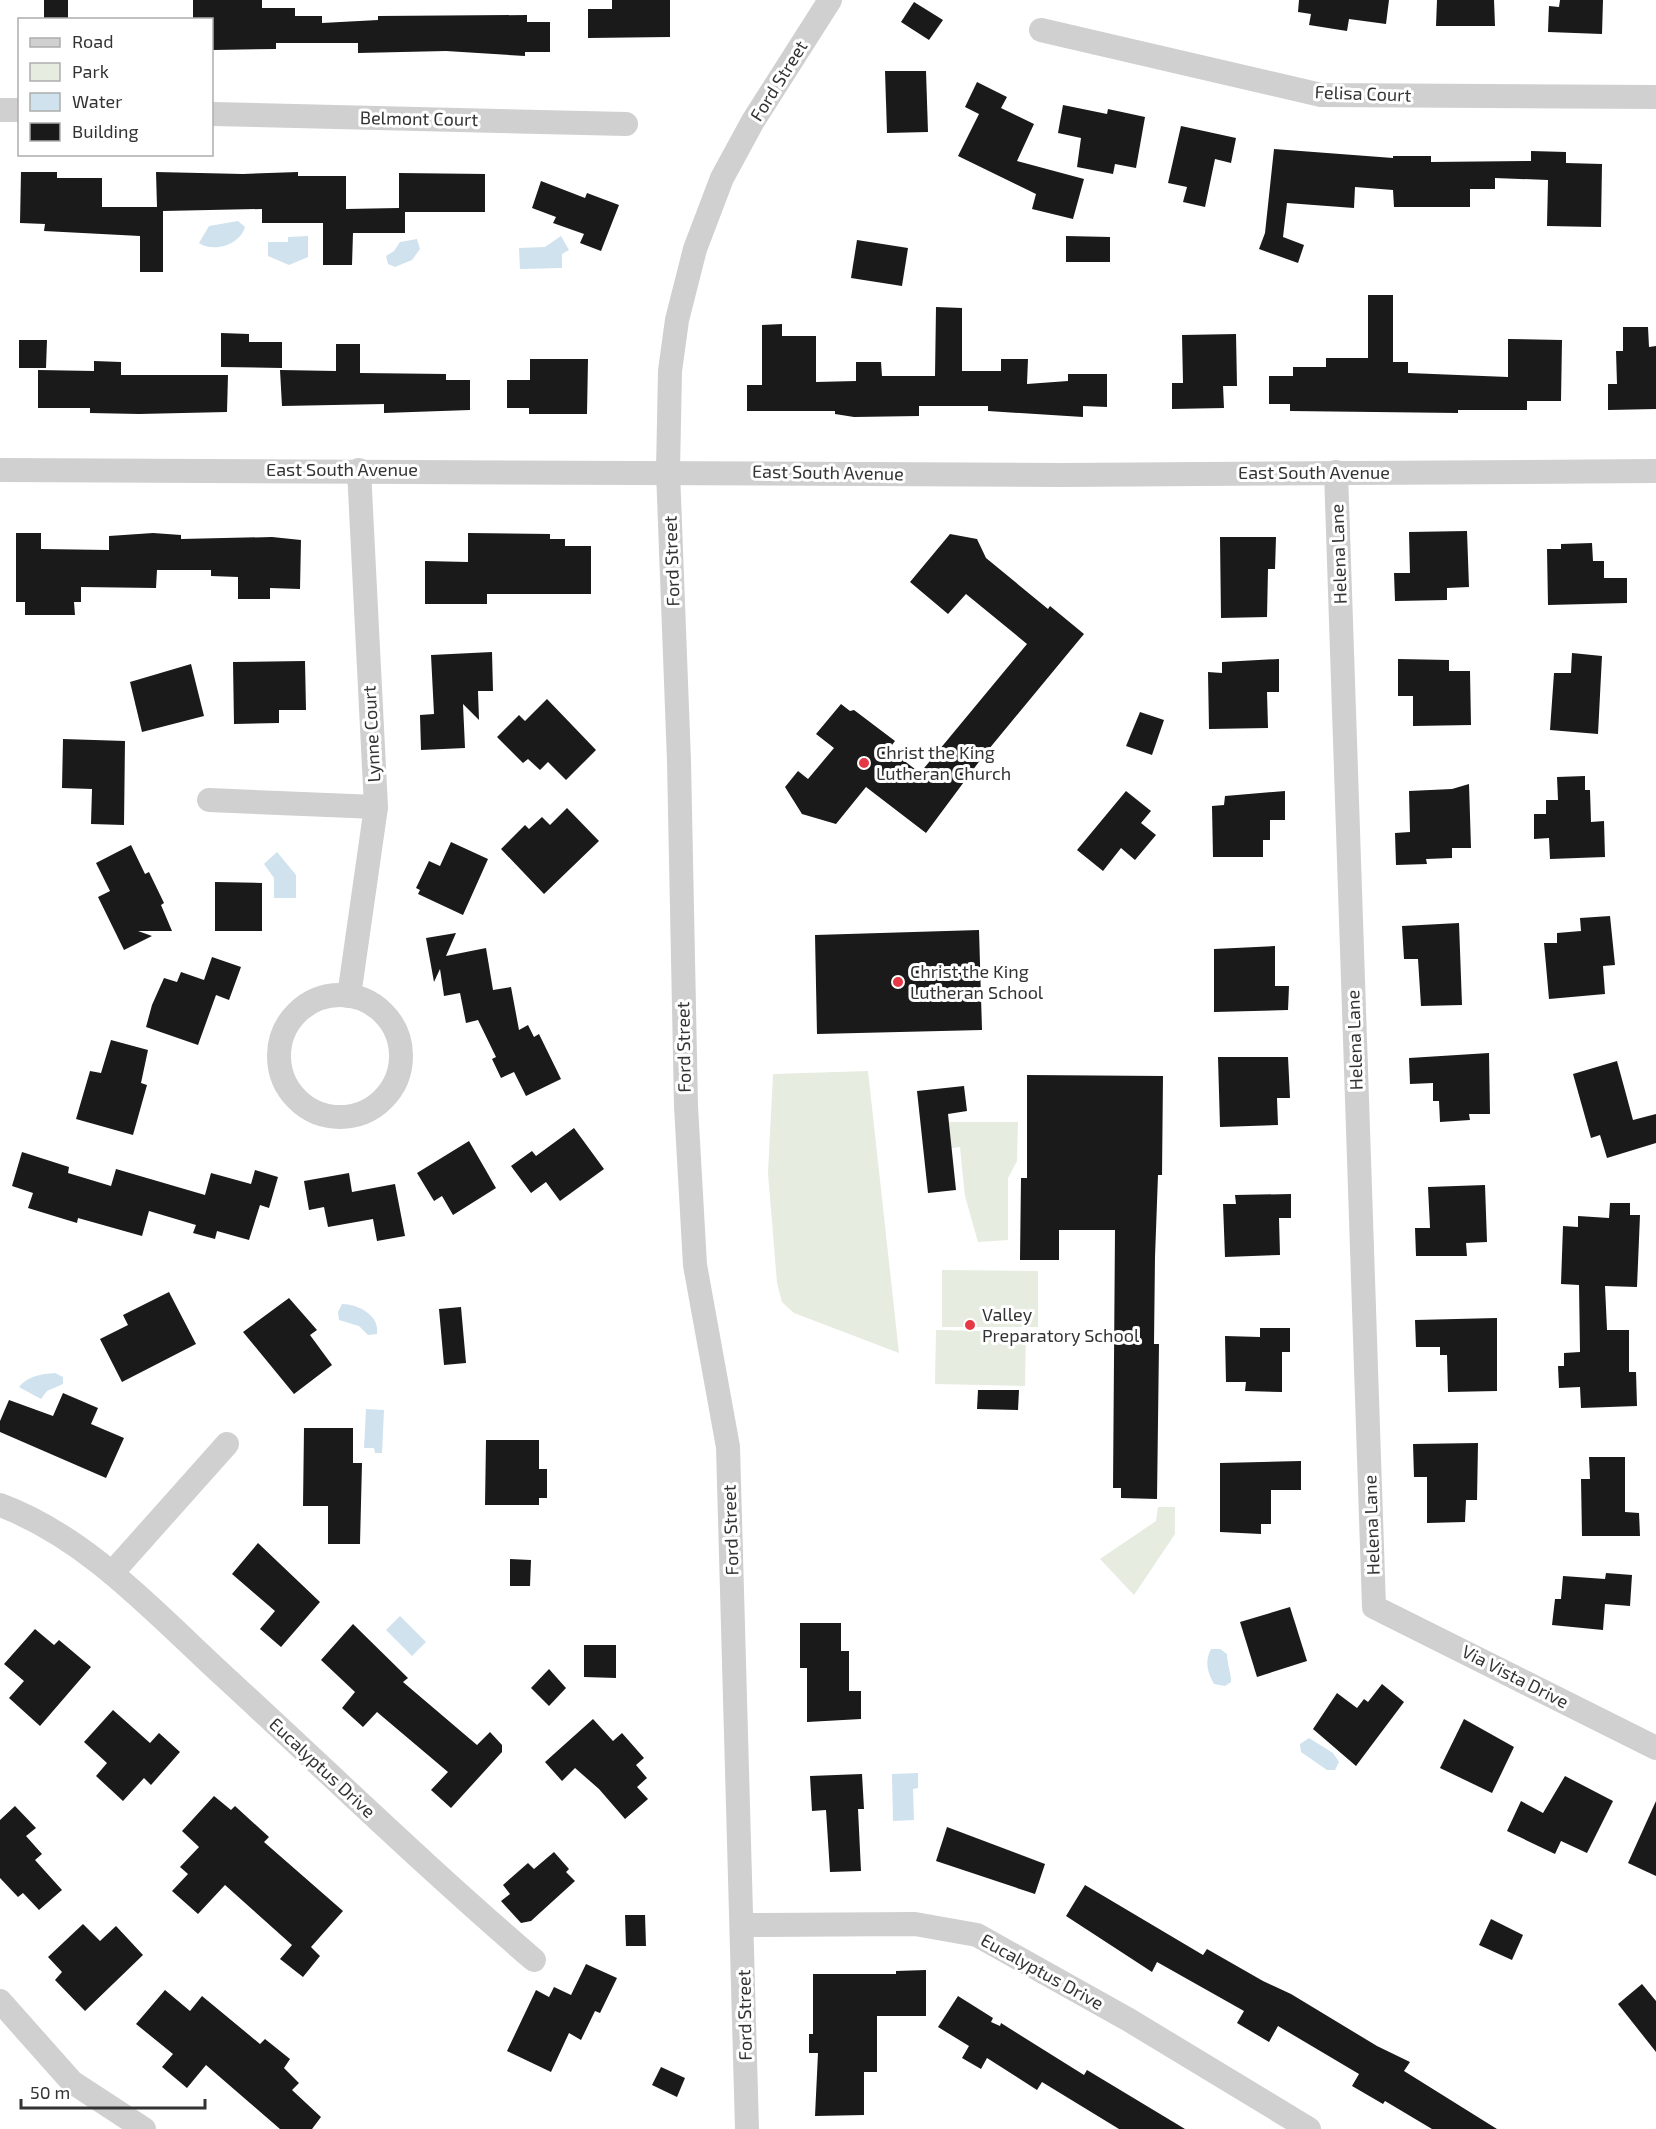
<svg xmlns="http://www.w3.org/2000/svg" width="1656" height="2129" viewBox="0 0 1656 2129" font-family="'Exo 2',sans-serif">
<rect width="100%" height="100%" fill="#fff"/>
<g fill="#e6ecdf">
<path d="M868 1071 899 1353 794 1313 782 1302 777 1283 768 1173 773 1074Z"/>
<path d="M949 1122H1018L1017 1161 1008 1178V1240L978 1242 965 1196 960 1147 951 1148Z"/>
<path d="M942 1270 1038 1271V1327H942Z"/>
<path d="M936 1330 1026 1332 1025 1386 935 1384Z"/>
<path d="M1158 1507H1175V1534L1134 1595 1100 1559 1156 1521Z"/>
</g>
<g fill="#cfe2ee">
<path d="M238 221 245 227C240 245 213 253 199 243L209 226Z"/>
<path d="M308 236V257L289 265 268 256V242H288V237Z"/>
<path d="M561 236 569 250 562 254V268L520 269 519 248 545 247Z"/>
<path d="M417 239 420 249 412 260 395 267 388 264 386 256 394 251 400 242Z"/>
<path d="M277 852 296 875V898H274V878L264 864Z"/>
<path d="M342 1304C358 1304 380 1315 377 1334L368 1335 359 1326 339 1320 338 1312Z"/>
<path d="M55 1373 63 1377V1384L47 1391 41 1399 19 1387C28 1376 41 1374 55 1373Z"/>
<path d="M366 1409 384 1410 382 1453H375L374 1448H364Z"/>
<path d="M400 1616 426 1642 412 1656 386 1630Z"/>
<path d="M1211 1649H1220L1227 1654C1227 1664 1231 1672 1231 1682L1225 1686 1214 1684C1208 1673 1204 1662 1211 1649Z"/>
<path d="M1309 1738 1333 1753 1339 1762 1335 1770H1327L1301 1752 1300 1744Z"/>
<path d="M918 1773V1788L913 1789 914 1820 893 1821 892 1774Z"/>
</g>
<g fill="#1a1a1a">
<rect x="44" y="0" width="24" height="20"/>
<path d="M193 0H262V8H295V16H322V23L378 20V16L527 15V22H550V52H525V56L446 51 358 53V43H276V49L212 50V20H193Z"/>
<path d="M612 0H670V37L588 38V9H612Z"/>
<path d="M1299 0H1389L1386 24 1349 19 1347 31 1309 25 1311 14 1298 12Z"/>
<path d="M1437 0H1494L1495 26H1436Z"/>
<path d="M1560 0H1603L1602 34 1548 32 1549 6 1559 7Z"/>
<path d="M914 2 943 20 929 40 901 22Z"/>
<path d="M885 71H926L928 132 887 133Z"/>
<path d="M977 82 1007 97 1001 108 1034 124 1017 161 1084 179 1073 219 1032 209 1036 194 958 156 979 114 965 107Z"/>
<path d="M1063 105 1107 114 1108 109 1145 117 1136 168 1115 164 1113 174 1077 167 1081 138 1058 133Z"/>
<path d="M1181 126 1236 138 1231 163 1215 159 1205 207 1183 202 1187 187 1168 183Z"/>
<path d="M1274 149 1393 158V156H1431V162L1531 161V151L1566 152V163L1602 164 1601 227 1547 226 1548 180 1495 178V189H1470V207H1394L1393 190 1355 187 1354 208 1287 203 1283 237 1304 245 1298 263 1259 249 1265 233Z"/>
<path d="M21 172H57V178H102V207H157L156 172 243 174 298 172V176H346V209L399 208V173L485 174V212H405V233H353L352 265H323V223H262V209L163 211V272H140V236L44 231 45 224 20 223Z"/>
<path d="M541 181 585 198 587 193 619 205 601 251 580 243 584 234 553 223 556 217 532 208Z"/>
<path d="M1066 236 1110 237V262H1066Z"/>
<path d="M857 240 908 248 902 286 851 278Z"/>
<path d="M1368 295H1393V362H1408V373L1508 377V339L1562 340 1561 401H1527V410H1458V413L1290 411V404H1269V376H1293V367H1326V358H1368Z"/>
<path d="M936 307 962 308V371H1001V359H1028L1027 384 1068 381V374H1107V407L1083 406V417L988 411V406H919V416L854 417 835 414V411H747V385H762V325L782 324V336H816V382L856 381V362H881L882 376H935Z"/>
<path d="M1623 327H1648L1649 347 1656 346V409L1608 410V384H1617L1616 351H1623Z"/>
<path d="M221 333 249 334V342H282V368L221 367Z"/>
<path d="M1236 334 1237 386H1223L1224 408 1172 409V383H1183L1182 335Z"/>
<path d="M19 340H47L46 368H19Z"/>
<path d="M336 344H360V373L446 374V380H470V410L384 413V404L282 406 280 370 336 371Z"/>
<path d="M530 359H588L587 414H529V408H507V380H530Z"/>
<path d="M94 361 121 362V375H228L227 412 139 414 90 413V408H38V370L94 371Z"/>
<path d="M1467 531 1469 587 1447 588V600L1395 601 1394 573H1410L1409 532Z"/>
<path d="M16 533H41V549L109 550V536L153 533 181 535V539L272 537 301 540 300 589 270 588V599H238V577L211 576V570H157L156 588 81 587V602H74L75 615H25V602H16Z"/>
<path d="M468 533 550 534V539H565V546H591V594H487V604H425V561L468 562Z"/>
<path d="M950 534 977 539 986 558 1048 609 1050 606 1084 634 984 755 926 833 866 787 836 824 802 814 785 787 798 771 808 779 834 748 816 734 841 704 850 711 854 710 895 741 889 749 920 773 1027 644 966 594 948 614 910 582Z"/>
<path d="M1220 537H1276L1275 569H1268L1267 617 1221 618Z"/>
<path d="M1592 543 1593 561H1604V578H1627V603L1548 605 1547 549H1561V544Z"/>
<path d="M492 652 493 691H478L479 720 463 704 465 748 421 750 420 715 434 714 431 655Z"/>
<path d="M1572 653 1602 656 1598 734 1550 730 1554 673H1571Z"/>
<path d="M1279 659V692H1267L1268 728 1209 729 1208 672 1222 673V662Z"/>
<path d="M1398 659 1449 660V671H1470L1471 725 1413 726V696H1398Z"/>
<path d="M305 661 306 710H279V723L234 724 233 662Z"/>
<path d="M191 664 204 716 142 732 130 682Z"/>
<path d="M547 699 596 750 566 780 548 762 540 770 528 759 523 763 497 737 519 715 525 721Z"/>
<path d="M1140 712 1164 720 1152 755 1126 746Z"/>
<path d="M63 739 125 741 124 825 91 824 92 789 62 788Z"/>
<path d="M1585 776V790H1590L1591 822 1604 821 1605 857 1550 859 1549 838 1534 839V814H1546V800H1558L1557 777Z"/>
<path d="M1469 784 1471 848H1452V858L1426 859 1427 864 1396 865 1395 833 1410 832 1409 791 1452 789Z"/>
<path d="M1126 791 1151 811 1141 823 1156 835 1135 860 1121 848 1103 871 1077 850Z"/>
<path d="M1285 791V820H1270V840H1263V857H1213L1212 806 1224 805 1225 796Z"/>
<path d="M567 808 599 841 544 894 501 849 525 825 529 829 542 817 550 825Z"/>
<path d="M451 842 488 859 463 915 418 894 420 890 416 888 429 861 440 866Z"/>
<path d="M131 845 145 874 149 872 164 903 161 905 172 931H138L152 936 124 950 98 897 110 891 96 863Z"/>
<path d="M215 882 262 883V931H215Z"/>
<path d="M1610 916 1615 965 1603 966 1605 994 1549 999 1544 943H1557V933L1581 931 1580 918Z"/>
<path d="M1459 923 1462 1005 1421 1006 1418 959H1404L1402 926Z"/>
<path d="M979 930 982 1030 817 1034 815 935Z"/>
<path d="M456 933 446 956 486 948 493 990 511 987 519 1030 528 1025 534 1037 539 1034 561 1079 526 1096 514 1072 501 1078 492 1059 496 1057 478 1020 466 1023 460 993 444 996 440 969 434 982 426 938Z"/>
<path d="M1275 946V986H1289L1288 1010 1214 1012V949Z"/>
<path d="M212 957 241 967 229 1000 216 995 198 1045 146 1027 152 1005 164 978 177 982 181 972 204 980Z"/>
<path d="M111 1040 148 1050 141 1083 147 1085 133 1135 76 1119 90 1071 101 1073Z"/>
<path d="M1489 1053 1490 1114H1469L1470 1120 1440 1122 1439 1101H1433V1083L1410 1084 1409 1058Z"/>
<path d="M1218 1057H1288L1290 1098H1277L1278 1125 1220 1127Z"/>
<path d="M1617 1061 1633 1120 1656 1114V1143L1607 1158 1600 1135 1591 1138 1573 1074Z"/>
<path d="M1027 1075 1163 1076 1162 1175H1158L1155 1257 1154 1344H1159L1157 1499 1121 1498V1488H1113L1115 1230H1059V1260H1020L1021 1178H1027Z"/>
<path d="M964 1086 967 1111 948 1114 956 1190 928 1193 917 1091Z"/>
<path d="M574 1128 604 1169 560 1201 546 1182 531 1193 511 1166 532 1151 536 1156Z"/>
<path d="M469 1141 496 1188 453 1215 442 1196 434 1201 417 1173Z"/>
<path d="M22 1152 69 1167 68 1173 111 1186 116 1169 205 1195 211 1173 251 1184 255 1170 278 1177 269 1208 260 1205 249 1240 217 1231 215 1239 193 1233 196 1225 149 1211 142 1236 78 1218 77 1223 28 1208 33 1193 12 1186Z"/>
<path d="M349 1173 352 1192 395 1184 405 1236 377 1241 373 1219 328 1227 324 1207 309 1210 304 1181Z"/>
<path d="M1485 1185 1487 1242 1466 1243 1467 1256H1416L1415 1228H1430L1428 1187Z"/>
<path d="M1291 1194V1218H1279L1280 1255 1225 1257 1223 1204H1236L1235 1195Z"/>
<path d="M1610 1203H1630V1215H1640L1637 1287 1605 1286 1607 1330H1629V1372H1636L1637 1406 1581 1408 1580 1387 1559 1388 1558 1366H1564V1353L1580 1352 1579 1285 1561 1284 1563 1226 1578 1227V1216L1609 1218Z"/>
<path d="M169 1292 196 1344 122 1382 100 1339 128 1325 123 1315Z"/>
<path d="M289 1298 317 1330 310 1335 332 1365 294 1394 243 1332Z"/>
<path d="M461 1307 466 1363 444 1365 439 1309Z"/>
<path d="M1497 1318V1391L1448 1392 1447 1355H1440V1347H1416L1415 1320Z"/>
<path d="M1260 1328H1290V1352H1282V1392L1245 1391 1246 1382H1226L1225 1336 1260 1337Z"/>
<path d="M978 1390H1019L1018 1410 977 1409Z"/>
<path d="M63 1393 98 1408 91 1424 124 1438 106 1478 0 1432V1421L9 1400 53 1416Z"/>
<path d="M304 1428H353V1463H362L360 1544H328V1506H303Z"/>
<path d="M486 1440H539V1469H547V1498H539V1505H485Z"/>
<path d="M1478 1443 1477 1500H1466L1465 1522 1427 1523V1477H1414L1413 1444Z"/>
<path d="M1589 1457H1625V1512L1639 1513 1640 1536H1582L1581 1479H1590Z"/>
<path d="M1301 1461V1490H1271V1524H1261V1534L1220 1532V1463Z"/>
<path d="M258 1543 320 1602 281 1647 260 1629 275 1611 232 1574Z"/>
<path d="M510 1559 531 1560 530 1586H510Z"/>
<path d="M1606 1573 1632 1575 1630 1606 1605 1604 1603 1630 1552 1625 1555 1599H1561L1563 1576 1605 1579Z"/>
<path d="M1290 1607 1307 1661 1257 1677 1240 1622Z"/>
<path d="M800 1623H841V1651H849V1691H861V1719L807 1722V1668H800Z"/>
<path d="M353 1624 408 1678 403 1682 477 1745 490 1732 502 1745V1752L451 1808 431 1790 448 1772 377 1712 363 1727 342 1708 355 1692 321 1660Z"/>
<path d="M35 1629 54 1645 59 1640 91 1667 40 1726 9 1698 24 1681 4 1664Z"/>
<path d="M584 1645H616V1678L584 1677Z"/>
<path d="M549 1669 566 1688 549 1706 531 1688Z"/>
<path d="M1382 1684 1404 1702 1356 1766 1313 1729 1337 1693 1357 1708 1364 1699 1368 1702Z"/>
<path d="M113 1710 150 1743 159 1733 180 1752 151 1785 144 1778 123 1801 96 1776 107 1763 84 1742Z"/>
<path d="M593 1719 613 1741 622 1733 644 1758 636 1765 647 1778 637 1787 648 1799 625 1819 599 1789 575 1768 562 1781 545 1762Z"/>
<path d="M1464 1719 1514 1747 1492 1793 1440 1768Z"/>
<path d="M862 1774 864 1809H858L861 1871 830 1872 826 1810 812 1811 810 1776Z"/>
<path d="M1565 1776 1613 1801 1587 1853 1561 1841 1555 1854 1507 1831 1521 1801 1543 1813Z"/>
<path d="M214 1796 231 1810 235 1806 269 1837 264 1842 343 1911 311 1947 320 1956 303 1977 280 1959 292 1945 225 1885 198 1914 172 1891 188 1874 180 1867 199 1847 182 1831Z"/>
<path d="M1656 1801V1876L1628 1863Z"/>
<path d="M15 1806 36 1828 26 1836 42 1854 35 1860 62 1890 39 1910 23 1893 18 1897 0 1878V1820Z"/>
<path d="M947 1827 1045 1864 1035 1894 936 1861Z"/>
<path d="M554 1852 569 1869 566 1872 575 1881 531 1921 521 1923 501 1901 510 1894 503 1885 528 1863 534 1869Z"/>
<path d="M1085 1885 1203 1955 1207 1949 1263 1981 1291 1994 1377 2046 1410 2062 1404 2071 1497 2129H1432L1385 2101 1383 2104 1352 2086 1359 2074 1278 2026 1269 2042 1237 2023 1244 2011 1157 1962 1152 1972 1066 1916Z"/>
<path d="M625 1915H645L646 1946H626Z"/>
<path d="M1491 1919 1523 1935 1512 1960 1479 1945Z"/>
<path d="M83 1924 100 1941 116 1926 143 1955 85 2011 55 1980 62 1972 48 1957Z"/>
<path d="M586 1964 617 1978 600 2013 595 2011 581 2040 569 2033 551 2072 507 2051 536 1990 549 1997 554 1987 571 1995Z"/>
<path d="M926 1970V2016H877V2072H864V2115L815 2116 818 2053H809V2034H813V1974H896V1971Z"/>
<path d="M1642 1984 1656 2001V2052L1618 2004Z"/>
<path d="M165 1990 190 2011 202 1996 260 2044 265 2039 290 2059 284 2068 299 2083 292 2090 321 2117 312 2129H280L206 2065 187 2088 162 2067 173 2054 136 2024Z"/>
<path d="M958 1996 993 2018 991 2022 1000 2026 1001 2023 1084 2075 1087 2070 1185 2129H1119L1042 2082 1037 2090 987 2058 981 2069 962 2058 969 2046 938 2027Z"/>
<path d="M661 2067 685 2078 677 2097 652 2085Z"/>
</g>
<g fill="none" stroke-linecap="round" stroke-linejoin="round">
<g stroke="#d0d0d0" stroke-width="24">
<path d="M1041 30 1321 95 1656 97"/>
<path d="M0 110H20"/>
<path d="M212 114 626 124"/>
<path d="M0 470 1062 475 1656 471"/>
<path d="M1336 472 1374 1607 1656 1748"/>
<path d="M209 800 376 807"/>
<circle cx="340" cy="1056" r="61"/>
<path d="M349 996 376 807 359 470"/>
<path d="M0 1505C89 1538 157 1615 226 1678 328 1772 428 1869 534 1960"/>
<path d="M112 1573 227 1444"/>
<path d="M743 1925 915 1924 977 1935 1129 2020 1309 2129"/>
<path d="M0 2001 72 2082 144 2129"/>
<path d="M747 2129 728 1447 695 1265 686 1106 679 761 668 471 670 371 677 320 695 249 722 178 753 121 830 0"/>
</g>
</g>
<g fill="#e63946" stroke="#fff" stroke-width="2">
<circle cx="864" cy="763" r="6"/>
<circle cx="898" cy="982" r="6"/>
<circle cx="970" cy="1325" r="6"/>
</g>
<g text-anchor="middle" stroke-width="6" stroke-linejoin="round" paint-order="stroke">
<g font-size="18" fill="#333" stroke="#fff">
<text transform="translate(779 81) rotate(-58)" y="6">Ford Street</text>
<text transform="translate(1363 94) rotate(2)" y="6">Felisa Court</text>
<text transform="translate(419 119) rotate(1)" y="6">Belmont Court</text>
<text x="342" y="476">East South Avenue</text>
<text transform="translate(828 473) rotate(1)" y="6">East South Avenue</text>
<text x="1314" y="479">East South Avenue</text>
<text transform="translate(1339 554) rotate(-92)" y="6">Helena Lane</text>
<text transform="translate(672 561) rotate(-92)" y="6">Ford Street</text>
<text transform="translate(372 734) rotate(-93)" y="6">Lynne Court</text>
<text transform="translate(1355 1040) rotate(-92)" y="6">Helena Lane</text>
<text transform="translate(684 1047) rotate(-91)" y="6">Ford Street</text>
<text transform="translate(1372 1525) rotate(-92)" y="6">Helena Lane</text>
<text transform="translate(731 1530) rotate(-92)" y="6">Ford Street</text>
<text transform="translate(1515 1677) rotate(27)" y="6">Via Vista Drive</text>
<text transform="translate(322 1768) rotate(43)" y="6">Eucalyptus Drive</text>
<text transform="translate(1042 1972) rotate(29)" y="6">Eucalyptus Drive</text>
<text transform="translate(745 2015) rotate(-91)" y="6">Ford Street</text>
</g>
<g font-size="18" fill="#333" stroke="#fff" text-anchor="start">
<text x="876" y="759">Christ the King<tspan x="876" dy="21">Lutheran Church</tspan></text>
<text x="910" y="978">Christ the King<tspan x="910" dy="21">Lutheran School</tspan></text>
<text x="982" y="1321">Valley<tspan x="982" dy="21">Preparatory School</tspan></text>
</g>
</g>
<rect x="18" y="18" width="195" height="138" fill="#ffffff" stroke="#adadad" stroke-width="1.5"/>
<rect x="30" y="38" width="30" height="9" fill="#d0d0d0" stroke="#adadad" stroke-width="1.5"/>
<text x="72" y="48" font-size="18" fill="#333333">Road</text>
<rect x="30" y="63" width="30" height="18" fill="#e6ecdf" stroke="#adadad" stroke-width="1.5"/>
<text x="72" y="78" font-size="18" fill="#333333">Park</text>
<rect x="30" y="93" width="30" height="18" fill="#cfe2ee" stroke="#adadad" stroke-width="1.5"/>
<text x="72" y="108" font-size="18" fill="#333333">Water</text>
<rect x="30" y="123" width="30" height="18" fill="#1a1a1a" stroke="#adadad" stroke-width="1.5"/>
<text x="72" y="138" font-size="18" fill="#333333">Building</text>
<path d="M21 2099v9h184v-9" fill="none" stroke="#333333" stroke-width="3"/>
<text x="30" y="2099" font-size="18" fill="#333333" stroke="#ffffff" stroke-width="4.5" paint-order="stroke">50 m</text>
</svg>
